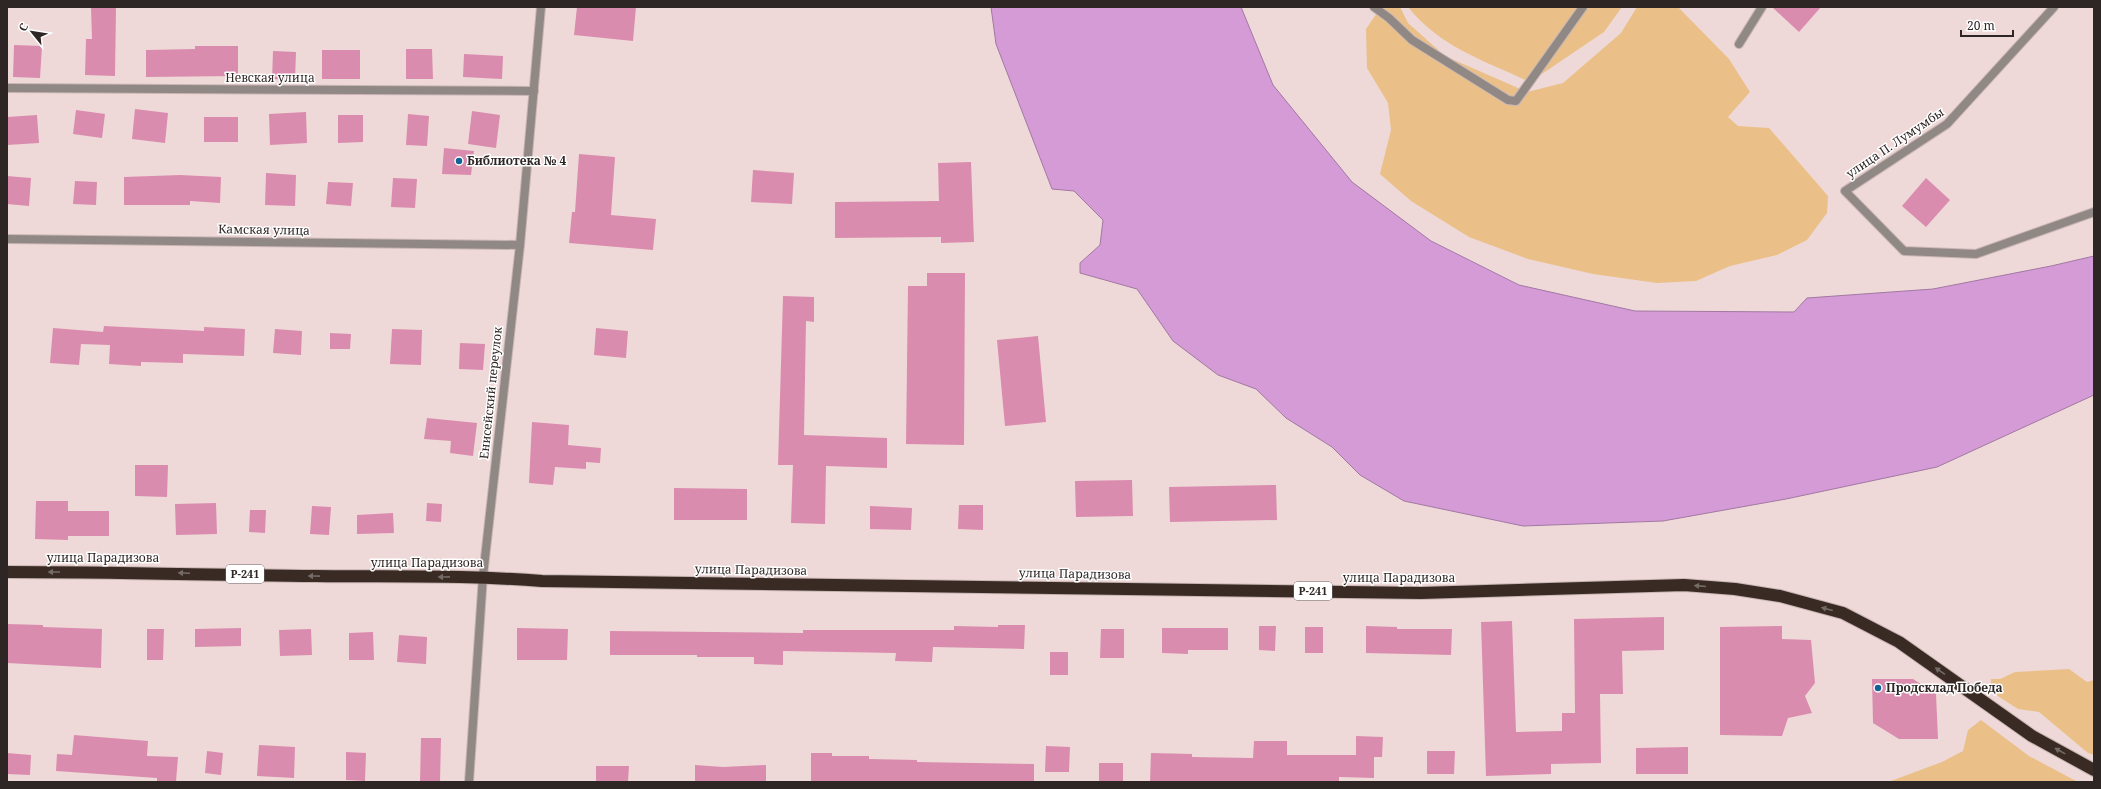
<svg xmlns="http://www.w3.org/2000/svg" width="2101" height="789" viewBox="0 0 2101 789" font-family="'Noto Serif',serif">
<rect width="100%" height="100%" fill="#efd9d8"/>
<g fill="#eac088">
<path d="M1381 7H1400L1408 23 1445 56 1527 92 1563 83 1621 33 1637 7H1678L1729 59 1750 92 1728 117 1738 126 1769 128 1828 196 1827 213 1807 240 1777 255 1730 266 1696 281 1657 283 1593 274 1528 259 1469 237 1411 201 1380 174 1391 130 1388 103 1367 68 1366 29Z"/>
<path d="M1408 7H1622L1604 32 1530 82C1485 61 1440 47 1408 7Z"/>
<path d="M2069 669 2087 682 2094 680V755L2088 753 2039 712 2018 709 1990 691 1991 679H2000L2015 672Z"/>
<path d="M1981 720 2029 756 2078 782H1888L1942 762 1963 751 1968 730Z"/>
</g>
<path fill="#d49bd7" stroke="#a278a2" d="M991 7H1241L1273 85 1352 182 1431 241 1519 285 1635 311 1794 312 1807 298 1933 289 2051 266 2094 256V395L1937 467 1786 499 1663 521 1523 526 1404 501 1360 475 1332 447 1286 418 1256 389 1218 375 1173 341 1137 289 1080 273V263L1100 245 1103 220 1074 191 1052 189 996 44Z"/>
<g fill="#da8cae">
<path d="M91 7H116L115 76 85 75 86 39H92Z"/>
<path d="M577 7H636L633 41 574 35Z"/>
<path d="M1772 7H1821L1799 32Z"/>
<path d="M14 45 42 46 40 78 13 77Z"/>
<path d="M195 46H238V76L146 77V50L195 49Z"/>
<path d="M406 49H432L433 79H406Z"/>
<rect x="322" y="50" width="38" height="29"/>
<path d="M273 51 296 52 295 80 272 79Z"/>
<path d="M464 54 503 56 502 79 463 77Z"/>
<path d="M135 109 168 113 165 143 132 139Z"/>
<path d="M76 110 105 114 102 138 73 134Z"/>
<path d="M472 111 500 115 496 148 468 144Z"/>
<path d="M306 112 307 143 270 145 269 114Z"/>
<path d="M408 114 429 116 427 146 406 145Z"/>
<path d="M37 115 39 143 7 145V117Z"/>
<path d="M338 115H363V142L338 143Z"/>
<rect x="204" y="117" width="34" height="25"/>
<path d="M444 148 474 151 471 175 442 174Z"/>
<path d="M579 154 615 157 611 215 656 219 653 250 569 243 572 212H575Z"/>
<path d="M971 162 974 242 941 243V237L835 238V202L939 201 938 163Z"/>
<path d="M753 170 794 173 792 204 751 202Z"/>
<path d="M266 173 296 175 295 206 265 205Z"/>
<path d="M180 175 221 177 220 203 190 201V205H124V177Z"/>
<path d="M7 176 31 178 29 206 7 204Z"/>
<path d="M393 178 417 179 415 208 391 207Z"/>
<path d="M1926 178 1950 200 1926 227 1902 206Z"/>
<path d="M75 181 97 182 96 205 73 204Z"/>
<path d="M328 182 353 183 351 206 326 204Z"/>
<path d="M927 273H965L964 445 906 444 908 286H927Z"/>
<path d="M783 296 814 297V322L806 321 804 435 887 438V468L826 466 825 524 791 523 793 465H778Z"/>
<path d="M104 326 204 331V327L245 329 244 356 183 354V363L141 362V366L109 364 110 345 81 344 79 365 50 363 53 328 103 332Z"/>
<path d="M596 328 628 331 626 358 594 355Z"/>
<path d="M275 329 302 331 301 355 273 353Z"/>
<path d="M392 329 422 330 421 365 390 364Z"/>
<path d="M330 333 351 334 350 349H330Z"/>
<path d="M1038 336 1046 422 1005 426 997 340Z"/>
<path d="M460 343 485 344 483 370 459 369Z"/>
<path d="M427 418 477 423 473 456 450 453 451 441 424 439Z"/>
<path d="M532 422 569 425 568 445 601 448 600 463 586 462V469L555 467 553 485 529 483Z"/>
<path d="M135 465H168L167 497 135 496Z"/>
<path d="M1132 480 1133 516 1076 517 1075 481Z"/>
<path d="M1276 485 1277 520 1170 522 1169 487Z"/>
<path d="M674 488 747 489V520H674Z"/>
<path d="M36 501H68V511H109V536H68V540L35 539Z"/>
<path d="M216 503 217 534 176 535 175 504Z"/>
<path d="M427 503 442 504 441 522 426 521Z"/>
<path d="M959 505H983V530L958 529Z"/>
<path d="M312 506 331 507 329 535 310 534Z"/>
<path d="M870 506 912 508 911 530 870 529Z"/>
<path d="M250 510H266L265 533 249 532Z"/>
<path d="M393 513 394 533 357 534V515Z"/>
<path d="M1664 617V650L1622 651 1623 694H1600L1601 763 1551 764V774L1486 776 1481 622 1512 621 1516 732 1562 731V713H1575L1574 619Z"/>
<path d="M7 624 43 625V627L102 629 101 668 7 663Z"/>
<path d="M998 625H1025L1024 649 933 647 932 662 895 661 896 653 783 651V665L754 664V657H697V655H610V631L803 633V630H954V626L998 627Z"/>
<path d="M1259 626H1276L1275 651 1259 650Z"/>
<path d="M1366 626 1397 627V629H1452L1451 655 1366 653Z"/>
<path d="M1782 626V639L1811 640 1815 683 1805 696 1812 713 1788 718 1782 736 1720 735V627Z"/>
<rect x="1305" y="627" width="18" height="26"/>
<path d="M241 628V646L195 647V629Z"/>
<path d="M517 628 568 629 567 660H517Z"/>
<path d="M1162 628H1228V650H1188V654L1162 653Z"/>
<path d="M147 629H164L163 660H147Z"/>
<path d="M311 629 312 655 280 656 279 630Z"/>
<path d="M1101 629H1124V658H1100Z"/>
<path d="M373 632 374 660H349V633Z"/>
<path d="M399 635 427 637 426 664 397 662Z"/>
<rect x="1050" y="652" width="18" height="23"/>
<path d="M1872 679H1913L1936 694 1938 739H1899L1873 723Z"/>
<path d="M74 735 148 741 147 756 178 757 176 782H157V778L56 771 57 754 72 755Z"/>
<path d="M1356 736 1383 737 1382 757H1374V778L1339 777V781L1150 782 1151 753 1192 754V757L1253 758 1254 741H1287V755H1356Z"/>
<path d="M421 738H441L440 782H420Z"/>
<path d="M259 745 295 747 294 778 257 776Z"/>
<path d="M1046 746 1070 747 1069 772H1045Z"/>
<path d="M1688 747V774H1636V748Z"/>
<path d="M207 751 223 753 221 775 205 773Z"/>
<path d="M1427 751H1455L1454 774H1427Z"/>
<path d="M346 752 366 753 365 781 346 780Z"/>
<path d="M7 753 31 755 30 775 7 774Z"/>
<path d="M811 753H832V756H869V759L917 760V762L1034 764V782H811Z"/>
<rect x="1099" y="763" width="24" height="19"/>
<path d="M695 765 723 767 766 765V782H695Z"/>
<path d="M596 766H629L628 782H596Z"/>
</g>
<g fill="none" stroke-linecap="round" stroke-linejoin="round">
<g stroke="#c8b5b4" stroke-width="10">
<g id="street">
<path d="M1374 7 1389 18 1412 40 1508 100 1516 101 1583 7"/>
<path d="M2054 7 1947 124 1845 191 1904 251 1976 254 2094 212"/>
<path d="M1739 44 1762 7"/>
<path d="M7 88 534 91"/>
<path d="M7 239 520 245"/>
<path d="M469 782 483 576 520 245 541 7"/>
</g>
</g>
<g stroke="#c8b5b4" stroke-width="14">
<path id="highway" d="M7 572C110 572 213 575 316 576 391 577 467 575 542 581L1421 593 1684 585 1735 589 1780 596 1843 613 1899 642 2032 736 2094 770"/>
</g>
<use href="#street" stroke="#908884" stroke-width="8"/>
<use href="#highway" stroke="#392b24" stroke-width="12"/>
</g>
<defs><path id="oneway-solid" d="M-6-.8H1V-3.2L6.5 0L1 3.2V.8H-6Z"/></defs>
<g fill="#746b66">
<use href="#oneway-solid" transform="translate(54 572) rotate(-180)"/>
<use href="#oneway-solid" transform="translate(184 573) rotate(-178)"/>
<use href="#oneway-solid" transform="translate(314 576) rotate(-179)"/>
<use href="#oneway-solid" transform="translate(444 577) rotate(179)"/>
<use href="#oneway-solid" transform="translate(1700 586) rotate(-175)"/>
<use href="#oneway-solid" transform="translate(1827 609) rotate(-165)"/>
<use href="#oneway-solid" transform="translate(1940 671) rotate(-145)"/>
<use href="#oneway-solid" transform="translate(2060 751) rotate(-151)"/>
</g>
<g fill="#136495" stroke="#fff" stroke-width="1.5">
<circle cx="459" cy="161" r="4"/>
<circle cx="1878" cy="688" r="4"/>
</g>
<g text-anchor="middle" stroke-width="3" stroke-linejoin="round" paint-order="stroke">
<g fill="#fff" stroke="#6d6766" stroke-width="1">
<rect x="226" y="565" width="38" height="18" rx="3"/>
<rect x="1294" y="582" width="38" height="18" rx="3"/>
</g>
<g font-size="11" font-weight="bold" fill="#2e2625">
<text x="245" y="578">Р-241</text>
<text x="1313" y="595">Р-241</text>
</g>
<g font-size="12" fill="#2e2625" stroke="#fff">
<text x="270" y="82">Невская улица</text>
<text transform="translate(1895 143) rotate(-34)" y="4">улица П. Лумумбы</text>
<text transform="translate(264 230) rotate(1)" y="4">Камская улица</text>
<text transform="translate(491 393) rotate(-84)" y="4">Енисейский переулок</text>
<text x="103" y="562">улица Парадизова</text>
<text x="427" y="567">улица Парадизова</text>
<text transform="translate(751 570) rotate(1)" y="4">улица Парадизова</text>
<text transform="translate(1075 574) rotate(1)" y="4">улица Парадизова</text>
<text x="1399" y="582">улица Парадизова</text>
</g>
<g font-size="12" font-weight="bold" fill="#2e2625" stroke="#fff" text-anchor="start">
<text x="467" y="165">Библиотека № 4</text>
<text x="1886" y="692">Продсклад Победа</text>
</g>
</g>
<rect width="2101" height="789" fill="none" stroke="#2e2625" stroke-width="16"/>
<g transform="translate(32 32) rotate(300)" stroke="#ffffff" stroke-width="3" paint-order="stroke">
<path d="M0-3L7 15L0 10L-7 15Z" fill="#2e2625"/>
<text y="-6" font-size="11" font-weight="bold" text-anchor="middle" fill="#2e2625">С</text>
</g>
<path d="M1961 30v6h52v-6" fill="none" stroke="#2e2625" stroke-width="2"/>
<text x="1967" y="30" font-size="12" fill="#2e2625" stroke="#ffffff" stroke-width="3" paint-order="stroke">20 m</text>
</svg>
